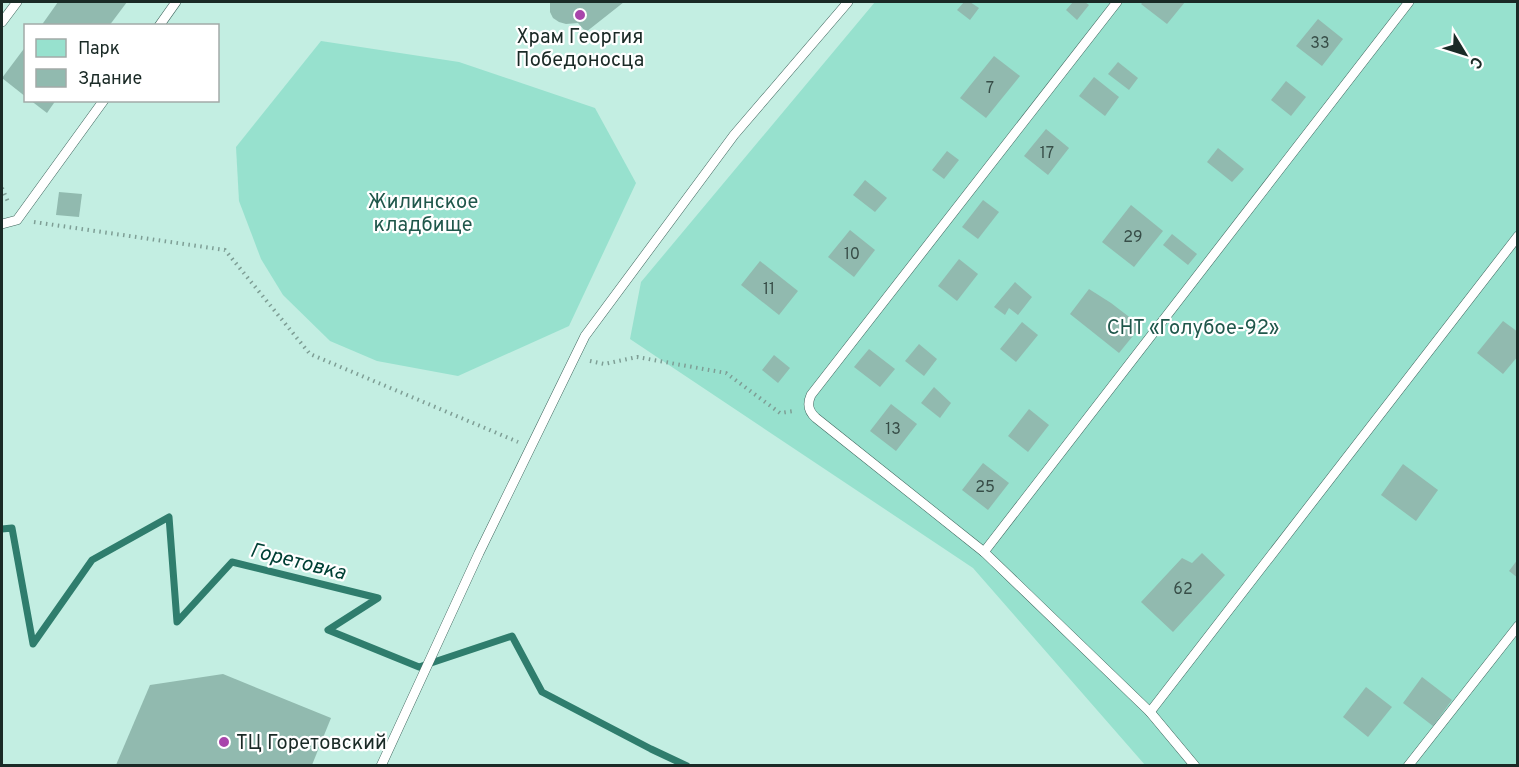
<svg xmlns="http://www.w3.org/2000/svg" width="1519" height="767" viewBox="0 0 1519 767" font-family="Overpass,sans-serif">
<rect width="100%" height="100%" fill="#c3eee2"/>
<g fill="#97e1ce">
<path d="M875 2H1517V765H1145L973 568 630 339 641 282Z"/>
<path d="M321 41 459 62 595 108 636 183 569 326 458 376 377 361 330 341 283 295 261 259 239 201 236 147Z"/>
</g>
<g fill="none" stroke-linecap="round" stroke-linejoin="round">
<path stroke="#2f7d6d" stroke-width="7" d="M2 529 12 528 33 644 92 560 169 517 177 622 232 562 378 598 328 630 419 667 512 636 542 692 651 749 687 766"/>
</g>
<g fill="#91baaf">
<path d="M58 2H127L109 26H41Z"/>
<path d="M550 2H624L586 32 578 23 566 24 559 22 553 18 550 12Z"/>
<path d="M964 2H970L979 8 970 20 957 10Z"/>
<path d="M1073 2H1085L1089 5 1077 20 1066 10Z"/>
<path d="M1143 2H1185L1167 24 1141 4Z"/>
<path d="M1318 19 1343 39 1322 66 1296 46Z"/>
<path d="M26 46V97L2 78Z"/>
<path d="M994 56 1020 76 986 118 960 98Z"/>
<path d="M1118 62 1138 78 1129 90 1108 74Z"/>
<path d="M1094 77 1119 97 1105 116 1079 96Z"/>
<path d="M1286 81 1306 97 1291 116 1271 100Z"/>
<path d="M30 100H56L47 113Z"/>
<path d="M1046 129 1069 148 1048 175 1024 156Z"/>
<path d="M1218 148 1244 169 1232 182 1207 162Z"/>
<path d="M947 151 959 160 944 179 932 170Z"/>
<path d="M865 180 887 198 875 212 853 195Z"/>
<path d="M59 192 82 194 79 217 56 215Z"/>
<path d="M983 200 999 212 978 239 962 227Z"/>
<path d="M1131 205 1163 231 1134 267 1102 242Z"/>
<path d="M850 230 875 250 854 277 828 257Z"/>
<path d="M1172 234 1197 254 1188 265 1163 245Z"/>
<path d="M959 259 978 274 957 301 938 286Z"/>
<path d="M760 261 798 291 779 315 741 285Z"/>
<path d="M1015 282 1032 297 1018 315 1009 308 1005 315 994 307Z"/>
<path d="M1089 289 1111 303 1141 326 1119 353 1070 314Z"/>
<path d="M1503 321 1518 332V356L1503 374 1477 353Z"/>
<path d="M1022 322 1038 335 1016 362 1000 349Z"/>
<path d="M919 344 937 359 924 376 905 361Z"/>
<path d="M869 349 895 369 880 387 854 367Z"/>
<path d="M774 355 790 368 778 383 762 370Z"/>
<path d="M934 387 951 403 940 418 921 403Z"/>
<path d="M891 404 917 424 896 451 870 431Z"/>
<path d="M1029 409 1049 425 1028 452 1008 436Z"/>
<path d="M983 463 1009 483 988 510 962 490Z"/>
<path d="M1403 464 1438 490 1416 521 1381 495Z"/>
<path d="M1202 553 1225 575 1173 632 1141 602 1182 558 1192 563Z"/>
<path d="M1518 559V578L1509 571Z"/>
<path d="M223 674 331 718 312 765H116L150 685Z"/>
<path d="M1422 677 1452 700 1433 726 1403 703Z"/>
<path d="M1366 687 1392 707 1368 737 1343 717Z"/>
</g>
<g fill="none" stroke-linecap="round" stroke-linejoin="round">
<g stroke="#3f665d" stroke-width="10">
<g id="service">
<path d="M1117 2 811 395C807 404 808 411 816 418L984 552 1150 712 1195 766"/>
<path d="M2 22 17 2"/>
<path d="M159 26 176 2"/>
<path d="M2 224 17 220 104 100"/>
<path d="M984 552 1409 2"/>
<path d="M1150 712 1518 236"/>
<path d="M381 766 479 553 585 336 734 135 848 2"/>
<path d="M1408 766 1518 626"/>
</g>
</g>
<g stroke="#7e9e95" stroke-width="4" stroke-dasharray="1.5 4.5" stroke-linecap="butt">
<path d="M2 188 9 204"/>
<path d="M34 222 225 250 310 354 518 442"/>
<path d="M590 361 604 364 637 357 726 373 780 413 794 411"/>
</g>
<use href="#service" stroke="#fff" stroke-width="9"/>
</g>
<g fill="#a845ab" stroke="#fff" stroke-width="2">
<circle cx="580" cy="15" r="6"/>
<circle cx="224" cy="742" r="6"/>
</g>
<g text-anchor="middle" stroke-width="4.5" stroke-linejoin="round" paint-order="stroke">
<g font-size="16" fill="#384e48">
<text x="1320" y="48">33</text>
<text x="990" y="93">7</text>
<text x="1047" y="158">17</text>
<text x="1133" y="242">29</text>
<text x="852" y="259">10</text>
<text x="769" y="294">11</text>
<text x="893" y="434">13</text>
<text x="985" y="492">25</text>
<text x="1183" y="594">62</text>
</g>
<g font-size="20" fill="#1a2a26" stroke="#fff">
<text x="580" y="43">Храм Георгия<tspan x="580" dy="23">Победоносца</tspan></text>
<text x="236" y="749" text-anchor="start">ТЦ Горетовский</text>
</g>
<g font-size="20" fill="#1f574b" stroke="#fff">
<text x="423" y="208">Жилинское<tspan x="423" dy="23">кладбище</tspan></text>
<text x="1193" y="334">СНТ «Голубое-92»</text>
</g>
<g font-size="21" font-style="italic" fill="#004035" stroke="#fff">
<text transform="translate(298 561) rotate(14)" y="7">Горетовка</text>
</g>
</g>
<rect width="1519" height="767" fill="none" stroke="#1a2a26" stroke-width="6"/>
<rect x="24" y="24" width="195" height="78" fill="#ffffff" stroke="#a3aaa8" stroke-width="1.5"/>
<rect x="36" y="39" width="30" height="18" fill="#97e1ce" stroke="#a3aaa8" stroke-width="1.5"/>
<text x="78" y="54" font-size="18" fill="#1a2a26">Парк</text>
<rect x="36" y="69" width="30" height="18" fill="#91baaf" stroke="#a3aaa8" stroke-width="1.5"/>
<text x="78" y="84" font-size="18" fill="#1a2a26">Здание</text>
<g transform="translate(1465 54) rotate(128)" stroke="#ffffff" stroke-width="4.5" paint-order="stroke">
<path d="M0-4.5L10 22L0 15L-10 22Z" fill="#1a2a26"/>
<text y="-9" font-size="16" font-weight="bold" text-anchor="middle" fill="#1a2a26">С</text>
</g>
</svg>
